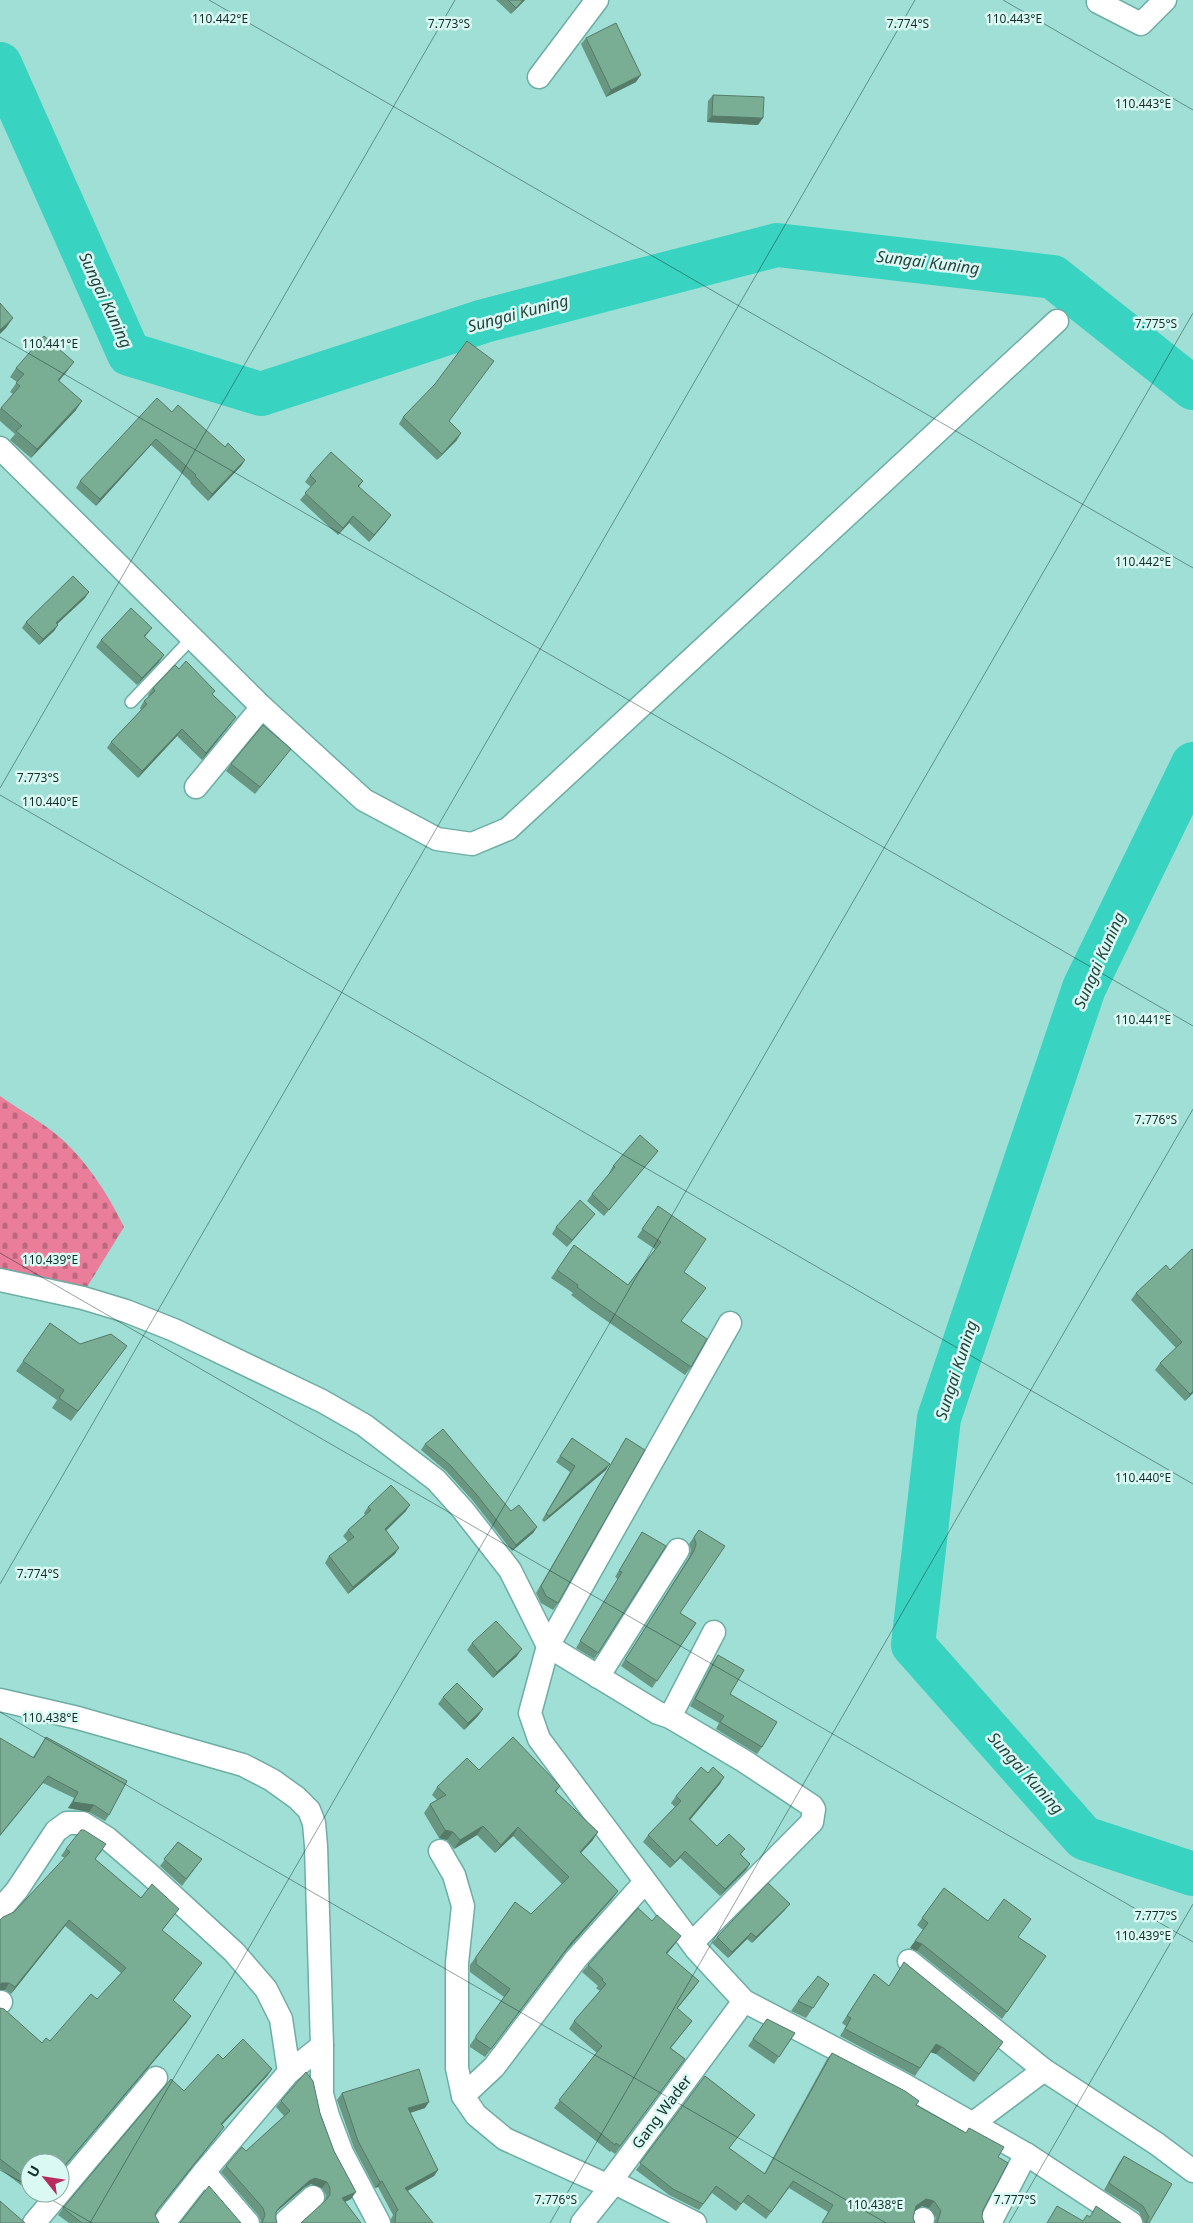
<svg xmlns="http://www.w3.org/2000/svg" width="1193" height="2223" viewBox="0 0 1193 2223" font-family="'Noto Sans',sans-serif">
<defs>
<pattern id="cemetery-stones" width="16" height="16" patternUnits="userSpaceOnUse" patternTransform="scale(1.25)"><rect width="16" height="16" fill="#e97d9a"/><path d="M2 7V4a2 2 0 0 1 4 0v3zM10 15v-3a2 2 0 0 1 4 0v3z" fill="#bc677e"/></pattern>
</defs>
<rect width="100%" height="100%" fill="#9fdfd5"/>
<path fill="url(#cemetery-stones)" d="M0 1096C17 1108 35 1118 52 1131 83 1155 107 1192 124 1227L87 1287 0 1270Z"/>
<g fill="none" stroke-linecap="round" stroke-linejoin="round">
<g stroke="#39d3c2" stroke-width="44">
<path d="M0 64 129 354 261 394 484 321 777 245 1053 277 1193 388"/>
<path d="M1193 764 1084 988 939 1418 913 1645 1084 1838 1193 1874"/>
</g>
<g stroke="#6eada4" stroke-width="14">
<path id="service" d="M131 702 191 639"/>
</g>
<g stroke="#6eada4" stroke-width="25">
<g id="minor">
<path d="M1098 2 1141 24 1165 0"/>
<path d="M539 77 597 0"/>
<path d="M0 448 262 707 364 800 437 839 472 844 508 829 1057 321"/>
<path d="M196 787 262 707"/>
<path d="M0 1280 83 1298 126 1311 174 1330 322 1401 364 1425 436 1480 463 1510 510 1570 548 1646 658 1713 670 1717 714 1632"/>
<path d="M730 1323 548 1646 530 1713 539 1739 696 1949 744 2001 903 2084 1026 2154 1131 2223"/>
<path d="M598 1677 678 1550"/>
<path d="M0 1700 78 1718 243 1765 272 1780 297 1798 309 1810 314 1823 316 1846 322 2046 289 2072"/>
<path d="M670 1717 744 1761 812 1806 814 1809 812 1822 692 1943"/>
<path d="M440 1851 454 1875 463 1906 457 1963V2068L463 2096 476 2115 505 2139 611 2187"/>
<path d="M0 1910 17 1890 56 1831 67 1823H83L107 1838 149 1874 234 1952 266 1989 281 2019 289 2072 204 2172 164 2223"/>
<path d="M909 1961 1044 2070 1157 2144 1193 2171"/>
<path d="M0 2003 1 2002"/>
<path d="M322 2046V2094L328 2116 342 2153 379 2223"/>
<path d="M463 2096 494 2067 576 1959 645 1882"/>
<path d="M972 2124 1044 2070"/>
<path d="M204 2172 248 2223"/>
<path d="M611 2181 695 2223"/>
<path d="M34 2223 156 2078"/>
<path d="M284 2223 313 2197"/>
<path d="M582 2223 611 2187V2181L744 2001"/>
<path d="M921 2223 923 2219"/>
<path d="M990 2223 1026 2154"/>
</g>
</g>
<use href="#service" stroke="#fff" stroke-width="11"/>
<use href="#minor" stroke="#fff" stroke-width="22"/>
</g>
<g fill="#689680">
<path d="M496 0H525L511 14Z"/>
<path d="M586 38 636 82 606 97 581 44Z"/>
<path d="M713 95 758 125 707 122 708 101Z"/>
<path d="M16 368 68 370 59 381 76 410 31 458 10 440 15 434 0 421V409L13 394 10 392 17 382 10 377Z"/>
<path d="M172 412 225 447 245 460 241 466 208 501 190 483 191 482 151 445 96 506 76 488 80 481Z"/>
<path d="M403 417 449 421 457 440 437 460 399 424Z"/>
<path d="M310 475 363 481 359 487 386 522 369 542 349 523 338 535 300 500 311 487 305 482Z"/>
<path d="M85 598 57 624 58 625 54 631 39 645 22 628 26 622Z"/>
<path d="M152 628 145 637 159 662 137 685 96 647 101 640Z"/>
<path d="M179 669 215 691 212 694 236 717 202 760 177 736 138 778 107 748 111 742 141 710 140 708 144 701 149 697 148 695 153 688Z"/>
<path d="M286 755 255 794 226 771 231 764Z"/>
<path d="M658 1151 653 1157 604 1216 587 1201 592 1194 610 1174 609 1173 613 1166Z"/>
<path d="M658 1206 684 1272 682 1321 691 1367 685 1375 591 1310 571 1295 573 1293 551 1278 574 1245 628 1285 655 1249 637 1237Z"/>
<path d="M590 1220 567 1247 552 1234 556 1227Z"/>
<path d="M1193 1250V1393L1185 1401 1155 1370 1160 1363 1176 1348 1131 1300 1136 1293 1170 1270Z"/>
<path d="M50 1323 80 1344 127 1346 71 1421 52 1408 57 1400 16 1371Z"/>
<path d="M572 1438 606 1470 544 1522 542 1520 570 1472 556 1462Z"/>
<path d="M626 1438 558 1603 553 1610 541 1603 536 1593 622 1445Z"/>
<path d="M425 1444 511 1511 537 1527 533 1533 512 1551 473 1501 446 1471 421 1450Z"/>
<path d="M368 1507 406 1511 386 1531 395 1554 348 1594 325 1563 329 1556 348 1542 343 1536 348 1530 365 1515 364 1513Z"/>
<path d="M699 1530 680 1613 696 1623 652 1688 621 1666 689 1557 691 1550 689 1544Z"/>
<path d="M642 1532 598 1653 594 1659 576 1648 618 1579 615 1577Z"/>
<path d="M472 1643 517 1656 493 1678 467 1650Z"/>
<path d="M718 1655 730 1694 762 1747 757 1754 716 1729 719 1723 690 1706 713 1662Z"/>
<path d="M443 1697 483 1709 478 1716 464 1730 438 1704Z"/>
<path d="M46 1737 109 1815 105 1821 89 1812 68 1808 74 1798 43 1783 33 1757Z"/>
<path d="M479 1770 560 1786 556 1792 598 1832 592 1841 581 1853 618 1891 612 1899 566 1951 485 2057 470 2047V2045L504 1997 470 1972V1965L515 1902 531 1914 562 1884 513 1836 495 1853 477 1835 454 1849 447 1840 439 1838 424 1813 430 1804 437 1800 432 1795 437 1787Z"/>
<path d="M708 1773 724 1777 690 1819 717 1846 745 1849 741 1854 750 1864 746 1870 720 1896 680 1858 670 1868 643 1842 648 1835 675 1807 671 1803 676 1796Z"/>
<path d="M178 1842 202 1859 182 1886 160 1866Z"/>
<path d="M66 1849 102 1851 95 1859 141 1898 174 1915 162 1931 202 1963 173 2001 187 2022 60 2172V2163H30V2192L0 2169V2008L42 2043 50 2041 97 1999 121 1973 65 1926 11 1994 5 1990H0L14 1912 65 1858 61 1856Z"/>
<path d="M944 1888 988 1921 1018 1937 1046 1956 1002 2019 917 1951 910 1948 923 1930 917 1925Z"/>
<path d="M785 1910 752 1943 747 1939 728 1958 712 1943 717 1937Z"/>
<path d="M652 1921 681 1936 667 1954 699 1981 677 2009 692 2021 671 2048 685 2059 615 2154 611 2151 610 2152 554 2108 597 2053 569 2029 574 2021 600 1991 596 1988 598 1986 582 1972 588 1965Z"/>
<path d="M904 1962 1003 2042 974 2082 936 2054 931 2052 915 2076 840 2036 846 2026 842 2023 874 1974 889 1986Z"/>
<path d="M829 1984 806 2018 791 2011 798 2001Z"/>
<path d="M767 2019 795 2033 774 2064 748 2046Z"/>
<path d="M832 2053 916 2105 998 2157 983 2210 982 2217 984 2223H934L936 2218 929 2208 922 2206 915 2211 913 2218 915 2223H822L828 2212 789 2188 766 2219 743 2202 736 2211 712 2193 699 2210 669 2195 636 2170 705 2076 755 2115 729 2148 764 2174 827 2059Z"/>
<path d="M223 2059 268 2075 222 2125 219 2134 157 2210 155 2215 159 2223H69L58 2215 63 2208 184 2091Z"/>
<path d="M342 2093 425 2108 410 2113 438 2170 434 2176 408 2191 433 2223H391V2219L393 2215 378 2187 375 2188 354 2148 337 2100Z"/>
<path d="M281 2101 320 2113 351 2199 345 2202 325 2201 326 2195 322 2188 311 2184 305 2187 276 2212V2219L277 2223H260L261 2221 258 2215 221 2172 226 2166 246 2151 284 2116 276 2107Z"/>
<path d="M1124 2156 1172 2184 1149 2223H1144L1139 2212 1104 2190 1119 2163Z"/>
<path d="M31 2193H42L38 2198Z"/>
</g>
<g fill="#557a68">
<path d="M523 0H525L511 14 516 8Z"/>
<path d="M641 75 636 82 606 97 611 90Z"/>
<path d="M712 116 763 118 758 125 707 122Z"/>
<path d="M13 318 6 328 0 334V330Z"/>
<path d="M74 362 68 370 52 389 58 380Z"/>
<path d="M82 401 76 410 31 458 37 449Z"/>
<path d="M461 433 457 440 437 460 442 454Z"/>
<path d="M156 439 151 445 96 506 100 499Z"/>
<path d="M245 460 241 466 208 501 212 494Z"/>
<path d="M391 515 386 522 369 542 374 535Z"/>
<path d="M353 516 349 523 338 535 343 528Z"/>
<path d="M89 592 85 598 52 629 56 623Z"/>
<path d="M58 625 54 631 39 645 43 639Z"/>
<path d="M164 655 159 662 137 685 142 678Z"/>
<path d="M236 717 231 724 202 760 206 753Z"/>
<path d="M182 729 177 736 138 778 142 771Z"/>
<path d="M595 1214 590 1220 567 1247 572 1240Z"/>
<path d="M1193 1391V1393L1185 1401 1190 1394Z"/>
<path d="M610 1464 606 1470 544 1522 549 1516Z"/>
<path d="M410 1505 406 1511 380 1536 385 1529Z"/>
<path d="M537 1527 533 1533 512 1551 516 1545Z"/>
<path d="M399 1548 395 1554 348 1594 353 1587Z"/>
<path d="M522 1649 517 1656 493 1678 497 1672Z"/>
<path d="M483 1709 478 1716 464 1730 468 1723Z"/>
<path d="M48 1776 43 1783 0 1836V1835Z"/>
<path d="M724 1777 720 1784 685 1826 689 1819Z"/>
<path d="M73 1802 94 1805 89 1812 68 1808Z"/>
<path d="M483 1826 477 1835 454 1849 460 1840Z"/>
<path d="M518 1827 513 1836 495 1853 501 1845Z"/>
<path d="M445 1830 453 1832 447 1840 439 1838Z"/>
<path d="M598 1832 592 1841 574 1860 580 1852Z"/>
<path d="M685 1851 680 1858 670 1868 675 1862Z"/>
<path d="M750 1864 746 1870 720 1896 725 1889Z"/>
<path d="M618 1891 612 1899 566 1951 485 2057 571 1943Z"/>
<path d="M790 1904 785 1910 752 1943 756 1937Z"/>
<path d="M69 1920 65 1926 11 1994 15 1987Z"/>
<path d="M751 1933 747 1939 728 1958 732 1952Z"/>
<path d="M681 1936 675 1944 661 1961 666 1953Z"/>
<path d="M915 1941 922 1944 917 1951 910 1948Z"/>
<path d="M699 1981 694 1988 671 2016 677 2008Z"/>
<path d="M2 1983H9L5 1990H0V1984Z"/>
<path d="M191 2016 187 2022 60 2172V2171Z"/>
<path d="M936 2044 942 2047 936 2054 930 2052Z"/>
<path d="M272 2069 268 2075 216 2131 221 2124Z"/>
<path d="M429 2102 425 2108 403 2115 408 2108Z"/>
<path d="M224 2127 219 2134 154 2215 158 2209Z"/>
<path d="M438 2170 434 2176 401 2194 405 2188Z"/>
<path d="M315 2178 327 2182 322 2188 311 2184 305 2187 275 2213 280 2207 309 2181Z"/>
<path d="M382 2181 378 2187 375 2188 380 2182Z"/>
<path d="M356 2192 351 2199 338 2205 342 2198Z"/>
<path d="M926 2199 934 2201 929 2208 922 2206 912 2213 916 2206Z"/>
</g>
<g fill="#79ae95" stroke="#557a68">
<path d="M508 0H523L516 8Z"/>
<path d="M616 23 641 75 611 90 586 38Z"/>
<path d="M713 95 764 97 763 118 712 116Z"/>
<path d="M0 303 13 318 0 330Z"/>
<path d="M44 336 74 362 58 380 82 401 37 449 16 431 22 426 1 408 20 386 16 383 24 374 16 368Z"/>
<path d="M467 341 494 361 449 421 461 433 442 454 403 417 435 384Z"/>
<path d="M157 398 172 412 178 405 225 447 228 443 245 460 212 494 195 476 196 475 156 439 100 499 80 481Z"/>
<path d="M331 452 363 481 358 486 391 515 374 535 353 516 343 528 305 493 316 481 310 475Z"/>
<path d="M73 576 89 592 56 623 58 625 43 639 26 622Z"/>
<path d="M131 608 152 628 144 636 164 655 142 678 101 640Z"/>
<path d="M186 661 215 691 212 694 236 717 206 753 182 729 142 771 111 742 147 704 144 701 155 691 153 688 175 665 179 669Z"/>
<path d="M263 725 291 749 260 787 231 764Z"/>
<path d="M640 1135 658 1151 609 1210 592 1194 615 1167 613 1166Z"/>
<path d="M580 1200 595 1214 572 1240 556 1227Z"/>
<path d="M658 1206 706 1239 684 1272 706 1288 681 1321 707 1339 691 1367 597 1302 577 1287 578 1285 557 1270 574 1245 628 1285 661 1242 642 1229Z"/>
<path d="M1192 1249 1193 1250V1391L1190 1394 1160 1363 1182 1342 1136 1293 1166 1265 1170 1270Z"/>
<path d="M50 1323 80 1344 111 1334 127 1346 78 1411 59 1398 64 1390 23 1361Z"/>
<path d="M443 1429 511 1511 519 1505 537 1527 516 1545 477 1495 450 1465 425 1444Z"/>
<path d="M572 1438 610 1464 549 1516 546 1514 575 1466 560 1456Z"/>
<path d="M626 1438 645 1450 558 1603 546 1596 541 1586Z"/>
<path d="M391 1485 410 1505 385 1529 399 1548 353 1587 329 1556 354 1537 348 1530 371 1510 368 1507Z"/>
<path d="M699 1530 725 1546 680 1613 696 1623 657 1681 625 1660 694 1551 696 1544 694 1537Z"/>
<path d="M642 1532 666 1546 598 1653 580 1641 622 1572 619 1571Z"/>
<path d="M496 1621 522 1649 497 1672 472 1643Z"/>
<path d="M718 1655 744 1670 730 1694 777 1722 762 1747 720 1722 724 1716 695 1699Z"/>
<path d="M457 1683 483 1709 468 1723 443 1697Z"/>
<path d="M46 1737 127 1781 109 1815 94 1805 73 1802 78 1792 48 1776 0 1835V1738L34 1758Z"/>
<path d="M513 1737 560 1786 555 1791 598 1832 580 1852 618 1891 571 1943 491 2049 476 2039V2036L510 1989 476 1964V1957L515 1902 531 1914 569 1877 518 1827 501 1845 483 1826 460 1840 453 1832 445 1830 430 1804 446 1795 437 1787 467 1758 479 1770Z"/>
<path d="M701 1767 708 1773 713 1767 724 1777 689 1819 717 1846 729 1834 745 1849 740 1854 750 1864 725 1889 685 1851 675 1862 648 1835 681 1801 676 1796Z"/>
<path d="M81 1830H84L106 1844 95 1859 141 1898 152 1884 179 1909 162 1930 202 1963 173 2000 191 2016 60 2171V2163H30V2182L0 2159V2008L4 2009 42 2043 46 2038 50 2041 91 1994 97 1999 126 1968 69 1920 15 1987 9 1983H2L0 1984V1920L3 1917 14 1912 70 1852 66 1849Z"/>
<path d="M178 1842 202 1859 186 1879 164 1859Z"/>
<path d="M768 1883 790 1904 756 1937 751 1933 732 1952 717 1937Z"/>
<path d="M944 1888 988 1921 1004 1899 1031 1919 1018 1937 1046 1956 1007 2012 922 1944 915 1941 928 1923 922 1918Z"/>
<path d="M638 1908 652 1921 657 1915 681 1936 666 1953 699 1981 677 2008 692 2021 670 2048 685 2059 620 2146 616 2143 615 2145 559 2100 602 2046 574 2021 606 1984 602 1980 603 1979 588 1965Z"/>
<path d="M904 1962 1003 2042 979 2074 942 2047 936 2044 920 2068 845 2029 851 2018 847 2016 874 1974 889 1986Z"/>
<path d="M818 1976 829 1984 813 2008 798 2001Z"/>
<path d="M767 2019 795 2033 779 2057 753 2039Z"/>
<path d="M243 2039 272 2069 221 2124 224 2127 158 2209 155 2215 159 2223H82L63 2208 171 2079 184 2091 218 2054 223 2059Z"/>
<path d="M832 2053 905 2091 919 2101 916 2105 966 2133 969 2128 1004 2147 998 2157 1008 2163 983 2210 982 2217 984 2223H937L941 2211 934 2201 926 2199 916 2206 913 2218 915 2223H822L833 2205 793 2181 771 2212 748 2195 741 2204 716 2186 703 2204 673 2189 640 2163 705 2076 755 2115 729 2148 765 2174Z"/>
<path d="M419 2069 429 2102 408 2108 438 2170 405 2188 433 2223H395L396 2212 398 2210 382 2181 380 2182 358 2141 342 2093Z"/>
<path d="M306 2072 313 2081 320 2113 334 2151 356 2192 342 2198 361 2223H301L326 2200 330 2195V2188L327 2182 315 2178 309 2181 280 2207 276 2212V2219L277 2223H262L265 2215 263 2208 226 2166 242 2147 246 2151 290 2111 281 2101Z"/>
<path d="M1124 2156 1172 2184 1149 2223H1146L1149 2217 1143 2206 1109 2183Z"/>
<path d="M209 2186 241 2223H180Z"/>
<path d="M0 2201 25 2223H0Z"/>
<path d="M1057 2206 1083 2221 1087 2215 1090 2217 1096 2206 1121 2223H1047Z"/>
</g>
<path fill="none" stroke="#142f2b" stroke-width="1" stroke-opacity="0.45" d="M209 0 1193 568M1003 0 1193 110M0 337 1193 1026M0 788 455 0M0 795 1193 1484M0 1253 1193 1942M0 1584 915 0M0 1712 886 2223M0 2170 30 2187M40 2193 92 2223M90 2223 1193 313M550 2223 1193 1109M1009 2223 1193 1904"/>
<g text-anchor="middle" stroke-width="5" stroke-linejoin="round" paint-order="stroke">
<g font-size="15" fill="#142f2b" stroke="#daf9f3">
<text transform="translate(662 2112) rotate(-53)" y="5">Gang Wader</text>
</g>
<g font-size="16" font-style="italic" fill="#24433f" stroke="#daf9f3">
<text transform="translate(928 262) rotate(7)" y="6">Sungai Kuning</text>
<text transform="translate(106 300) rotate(65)" y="6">Sungai Kuning</text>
<text transform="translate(518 313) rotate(-15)" y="6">Sungai Kuning</text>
<text transform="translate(1099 960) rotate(-66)" y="6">Sungai Kuning</text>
<text transform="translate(956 1370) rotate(-72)" y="6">Sungai Kuning</text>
<text transform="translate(1026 1773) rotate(48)" y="6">Sungai Kuning</text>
</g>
</g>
<g font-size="12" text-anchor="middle" fill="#142f2b" stroke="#daf9f3" stroke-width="5" stroke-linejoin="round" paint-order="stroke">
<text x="1014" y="23">110.443°E</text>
<text x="220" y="23">110.442°E</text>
<text x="449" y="28">7.773°S</text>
<text x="908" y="28">7.774°S</text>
<text x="1143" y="108">110.443°E</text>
<text x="1156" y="328">7.775°S</text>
<text x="50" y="348">110.441°E</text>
<text x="1143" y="566">110.442°E</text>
<text x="38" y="782">7.773°S</text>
<text x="50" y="806">110.440°E</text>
<text x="1143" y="1024">110.441°E</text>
<text x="1156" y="1124">7.776°S</text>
<text x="50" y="1264">110.439°E</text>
<text x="1143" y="1482">110.440°E</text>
<text x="38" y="1578">7.774°S</text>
<text x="50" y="1722">110.438°E</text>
<text x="1156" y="1920">7.777°S</text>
<text x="1143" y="1940">110.439°E</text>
<text x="556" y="2204">7.776°S</text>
<text x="1015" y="2204">7.777°S</text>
<text x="875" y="2209">110.438°E</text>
</g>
<g transform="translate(45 2178) rotate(300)"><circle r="24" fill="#daf9f3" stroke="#8ba8a3"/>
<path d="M0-4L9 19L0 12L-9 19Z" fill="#b82b5f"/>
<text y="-8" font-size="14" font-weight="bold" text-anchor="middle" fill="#142f2b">U</text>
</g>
</svg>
